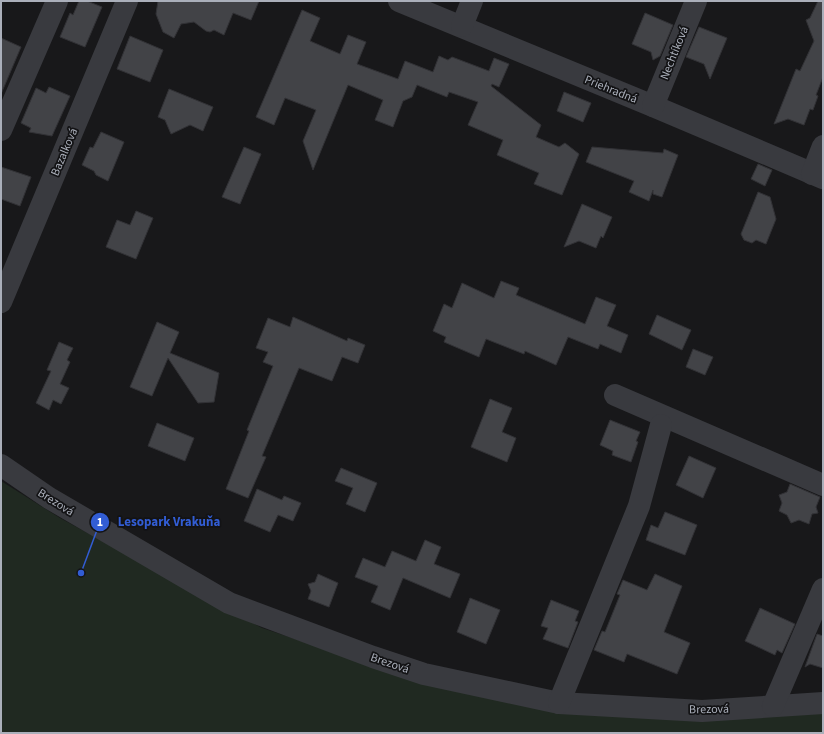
<svg xmlns="http://www.w3.org/2000/svg" width="824" height="734" viewBox="0 0 824 734" font-family="'Source Sans 3',sans-serif">
<rect width="100%" height="100%" fill="#18181a"/>
<path fill="#202921" d="M1 481 60 518 262 628 367 663 489 697 823 708V733H1Z"/>
<g fill="#424347" stroke="#323236">
<path d="M79 1H87L102 7 85 47 60 37 70 13 73 15Z"/>
<path d="M158 1H259L251 20 233 13 224 35 214 30 210 32 206 31 194 22 181 24 174 38 163 32 156 14Z"/>
<path d="M818 1H823V77L816 95 818 96 813 110 810 109 804 125 788 119 774 124 796 69 800 71 814 41 806 20 810 18Z"/>
<path d="M302 10 320 18 310 41 340 54 348 35 366 42 357 64 398 79 405 61 433 72 439 56 448 60 452 57 489 71 494 58 509 64 499 87 492 84 491 86 541 125 536 137 559 147 565 143 579 154 562 195 534 184 539 173 497 155 503 140 468 125 478 102 449 92 447 97 417 85 412 97 403 101 393 127 375 120 383 100 348 85 313 170 303 141 316 110 285 98 274 125 256 117Z"/>
<path d="M645 13 673 25 660 56 653 60 651 52 632 44Z"/>
<path d="M699 27 727 38 710 79 704 64 686 57Z"/>
<path d="M130 36 163 50 150 82 117 69Z"/>
<path d="M1 38 21 47 1 94Z"/>
<path d="M49 87 70 96 52 136 29 132 31 128 21 123 36 88 46 93Z"/>
<path d="M169 89 213 107 203 131 190 125 171 134 165 120 158 117Z"/>
<path d="M564 92 591 103 583 122 557 111Z"/>
<path d="M101 132 124 142 108 181 96 175 94 171 82 165 90 147 93 148Z"/>
<path d="M244 147 261 154 240 204 222 197Z"/>
<path d="M592 147 663 153 664 149 678 155 662 197 653 194V190L649 201 629 192 634 181 586 162Z"/>
<path d="M758 164 772 170 765 186 751 179Z"/>
<path d="M1 167 31 177 20 206 1 199Z"/>
<path d="M758 192 770 197 776 219 766 244 756 240 752 243 744 240 741 234Z"/>
<path d="M582 204 612 217 603 238 601 236 596 248 579 241 564 247Z"/>
<path d="M136 211 153 218 136 259 106 247 117 220 130 225Z"/>
<path d="M501 281 519 288 516 295 585 324 596 297 616 305 607 326 628 335 621 353 600 344 598 349 568 337 556 365 525 351 524 354 486 339 479 357 444 342 446 337 433 331 444 304 452 308 462 283 494 298Z"/>
<path d="M657 315 691 330 682 350 649 334Z"/>
<path d="M293 317 347 341 348 338 365 345 358 363 342 357 332 381 299 368 262 456 266 457 248 498 226 489 249 431 247 430 273 366 263 362 268 352 256 348 268 318 290 327Z"/>
<path d="M157 322 179 332 170 353 219 373 214 402 198 403 168 358 152 396 130 387Z"/>
<path d="M59 342 73 348 67 360 70 362 60 384 69 388 61 404 53 400 49 410 36 403 51 371 47 370Z"/>
<path d="M693 349 713 357 705 375 686 367Z"/>
<path d="M490 399 512 408 502 432 516 438 507 462 471 447Z"/>
<path d="M610 420 640 432 636 441 638 442 631 462 612 455 613 451 600 445Z"/>
<path d="M157 423 194 438 185 461 148 446Z"/>
<path d="M689 456 716 468 703 498 676 485Z"/>
<path d="M341 468 377 483 365 512 346 504 353 488 335 481Z"/>
<path d="M790 484 820 497 816 507 818 513 812 514 809 524 799 520 791 523 787 515 779 511 782 503 779 495 787 492Z"/>
<path d="M257 489 282 500 284 496 301 503 293 521 278 515 270 532 244 521Z"/>
<path d="M665 512 697 525 685 555 646 540 651 525 658 528Z"/>
<path d="M425 540 441 547 434 564 460 574 450 598 403 578 390 610 371 602 378 586 355 577 363 558 385 567 392 551 416 561Z"/>
<path d="M318 574 338 583 329 607 308 599 311 591 308 584 315 582Z"/>
<path d="M655 574 682 586 664 632 690 643 677 674 627 654 624 662 594 650 602 631 605 632 620 595 617 594 623 580 647 590Z"/>
<path d="M470 598 500 610 486 644 457 632Z"/>
<path d="M551 600 579 611 575 621 578 622 568 648 543 639 548 628 541 626Z"/>
<path d="M760 608 795 624 782 653 777 650 775 655 745 641Z"/>
<path d="M817 634 823 636V668L810 664 805 667Z"/>
</g>
<g fill="none" stroke-linecap="round" stroke-linejoin="round">
<g stroke="#393a3f" stroke-width="22">
<path d="M399 1 653 106 823 178"/>
<path d="M462 26 472 1"/>
<path d="M653 106 696 1"/>
<path d="M1 130 57 1"/>
<path d="M812 174 823 146"/>
<path d="M1 302 127 1"/>
<path d="M615 395 823 485"/>
<path d="M1 465 49 498 229 603 373 657 424 674 559 703 702 711 823 703"/>
<path d="M559 703 639 506 661 425"/>
<path d="M773 706 823 589"/>
</g>
</g>
<g text-anchor="middle" stroke-width="3.5" stroke-linejoin="round" paint-order="stroke">
<g font-size="12" fill="#aaafba" stroke="#131315">
<text transform="translate(674 53) rotate(-68)" y="4">Nechtíková</text>
<text transform="translate(611 89) rotate(22)" y="4">Priehradná</text>
<text transform="translate(64 152) rotate(-67)" y="4">Bazalková</text>
<text transform="translate(56 502) rotate(32)" y="4">Brezová</text>
<text transform="translate(390 663) rotate(19)" y="4">Brezová</text>
<text transform="translate(709 709) rotate(-1)" y="4">Brezová</text>
</g>
</g>
<path fill="none" stroke="#325dd4" stroke-width="1.5" d="M81 573L100 522"/>
<g fill="#325dd4" stroke="#131315" stroke-width="1.5">
<circle cx="81" cy="573" r="4"/>
<circle cx="100" cy="522" r="10"/>
</g>
<g font-size="12" text-anchor="middle" font-weight="bold" fill="#fff">
<text x="100" y="526">1</text>
</g>
<g font-size="13" text-anchor="middle" font-weight="bold" fill="#325dd4" stroke="#131315" stroke-width="3.5" stroke-linejoin="round" paint-order="stroke">
<text x="169" y="526">Lesopark Vrakuňa</text>
</g>
<rect width="824" height="734" fill="none" stroke="#aaafba" stroke-width="4"/>
</svg>
